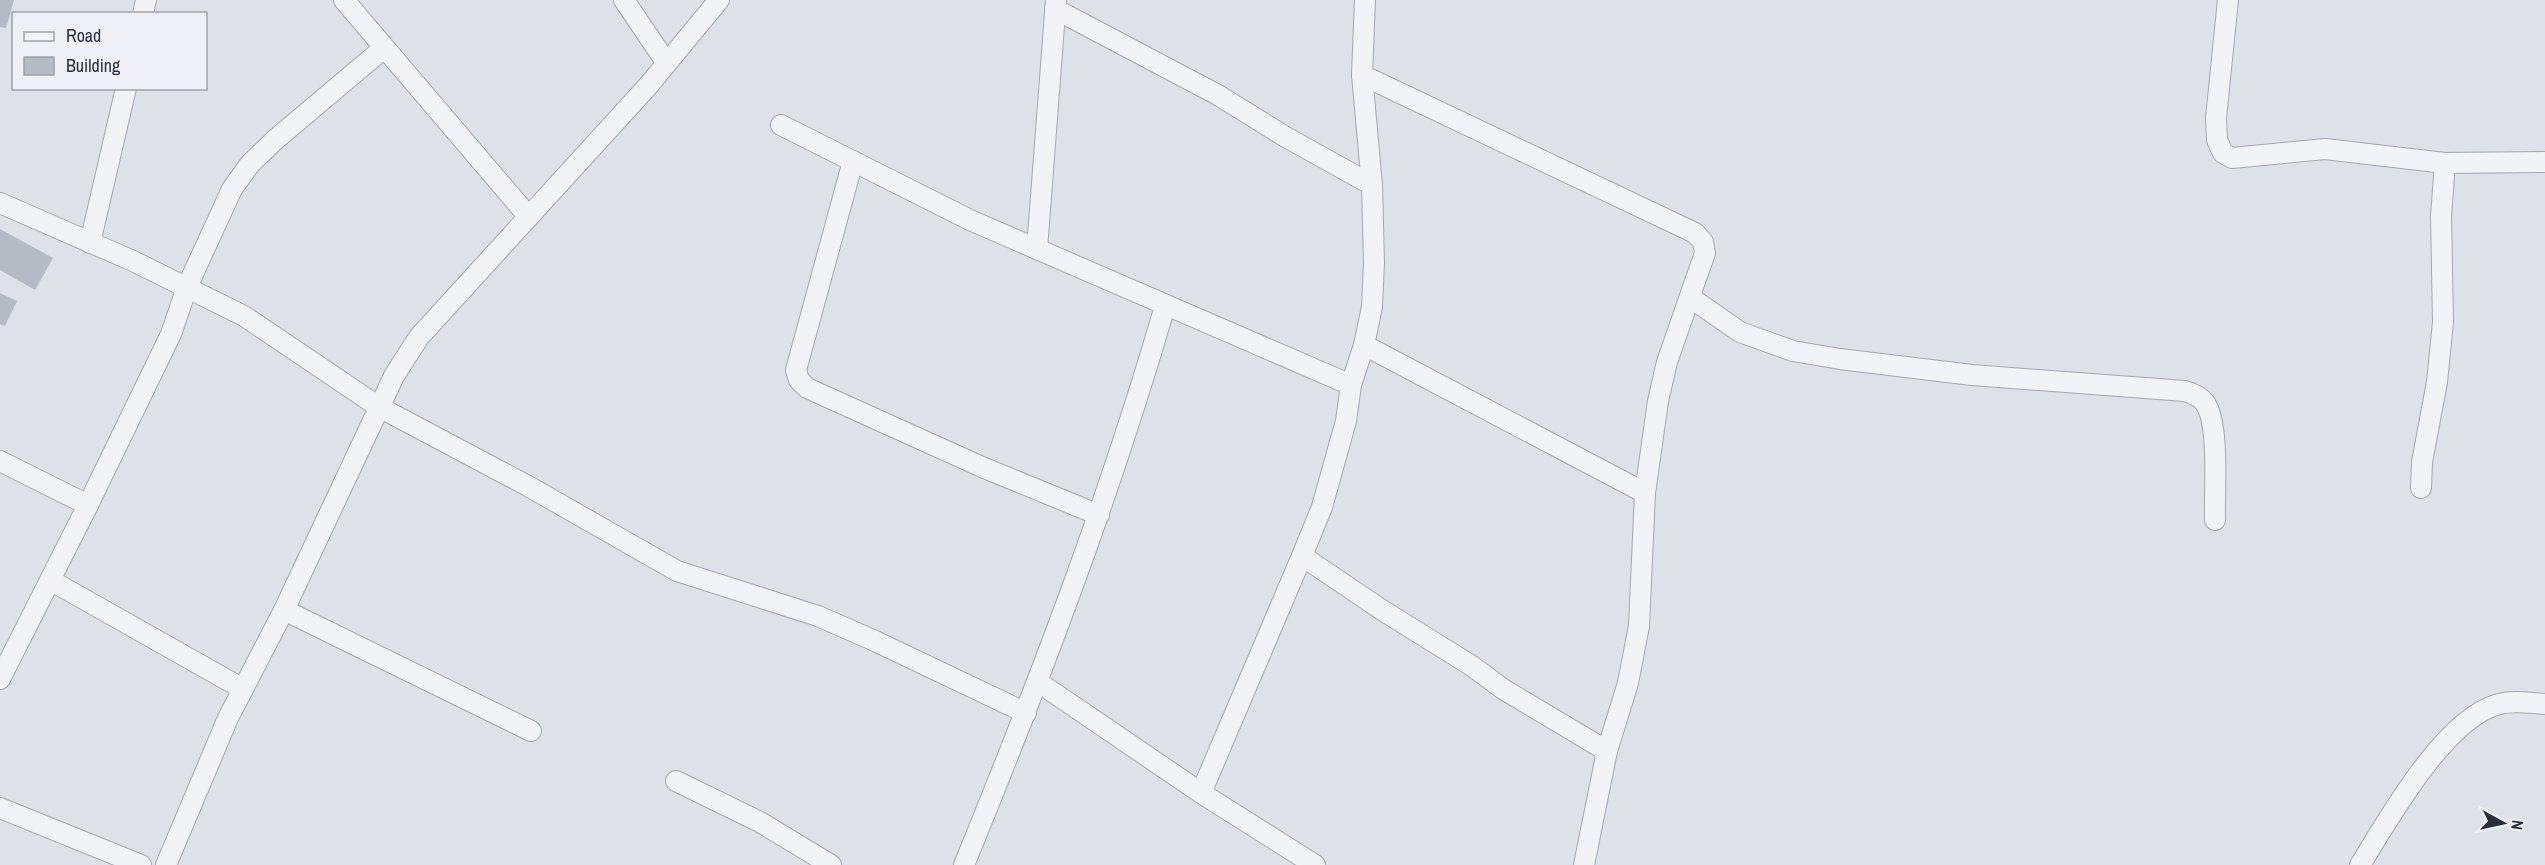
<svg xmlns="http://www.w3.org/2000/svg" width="2545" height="865" viewBox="0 0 2545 865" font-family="'Archivo Narrow',sans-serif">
<rect width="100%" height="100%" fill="#dfe1e8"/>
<g fill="#b6bac5">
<path d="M0 0H14L6 28 0 27Z"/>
<path d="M0 229 53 258 35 290 0 270Z"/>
<path d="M0 293 17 301 5 326 0 324Z"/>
</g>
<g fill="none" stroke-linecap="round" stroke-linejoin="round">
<g stroke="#a4a7b2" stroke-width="22">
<g id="minor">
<path d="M344 0 528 216"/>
<path d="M624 0 666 62"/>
<path d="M1365 0 1362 75 1372 185 1374 262 1372 307 1364 345 1351 385 1346 421 1322 507 1302 556 1382 610 1472 666 1503 689 1607 751"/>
<path d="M2228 0 2216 118 2217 140 2223 153 2232 158 2325 149 2445 163 2441 216 2443 322 2437 382 2422 462 2421 488"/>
<path d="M1055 9 1218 95 1284 136 1372 185"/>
<path d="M143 14 146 0"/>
<path d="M1362 75 1695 233 1703 242 1705 253 1667 362 1658 401 1645 493 1639 626 1628 683 1607 751 1584 865"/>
<path d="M781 125 970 220 1351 385"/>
<path d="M853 161 796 370 799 380 807 388 982 467 1099 515"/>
<path d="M2445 163 2545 162"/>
<path d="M0 203 133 261 244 316 379 407 528 486 677 571 818 616 875 641 1026 713"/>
<path d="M90 243 126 88"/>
<path d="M1037 249 1056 0"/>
<path d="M1691 298 1740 332 1793 351 1840 359 1972 375 2185 391C2193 394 2200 396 2205 403 2220 424 2214 493 2215 520"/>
<path d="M1364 345 1645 493"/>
<path d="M0 461 88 505"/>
<path d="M1302 556 1201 793 1315 865"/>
<path d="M50 580 243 689"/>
<path d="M284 610 531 731"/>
<path d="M0 679 88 505 171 334 187 287 232 189 250 164 276 139 384 48"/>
<path d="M1038 682 1201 793"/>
<path d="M676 781 760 822 831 865"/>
<path d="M0 808 141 865"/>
<path d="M166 865 228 718 284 610 394 376 419 337 648 86 719 0"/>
<path d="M964 865C1039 682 1110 496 1165 306"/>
<path d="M2360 865C2389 818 2445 718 2499 704 2514 700 2530 703 2545 704"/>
</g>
</g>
<use href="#minor" stroke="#f1f3f6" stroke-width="20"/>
</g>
<rect x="12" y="12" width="195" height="78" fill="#eef0f5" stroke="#9fa2ac" stroke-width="1.5"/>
<rect x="24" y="32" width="30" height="9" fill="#f1f3f6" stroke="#9fa2ac" stroke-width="1.5"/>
<text x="66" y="42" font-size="18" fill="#282d3f">Road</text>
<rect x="24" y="57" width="30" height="18" fill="#b6bac5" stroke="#9fa2ac" stroke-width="1.5"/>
<text x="66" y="72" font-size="18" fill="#282d3f">Building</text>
<g transform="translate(2503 823) rotate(98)" stroke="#eef0f5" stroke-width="4.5" paint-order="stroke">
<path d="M0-4.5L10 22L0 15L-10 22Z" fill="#282d3f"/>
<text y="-9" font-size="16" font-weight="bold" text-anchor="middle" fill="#282d3f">N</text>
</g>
</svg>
